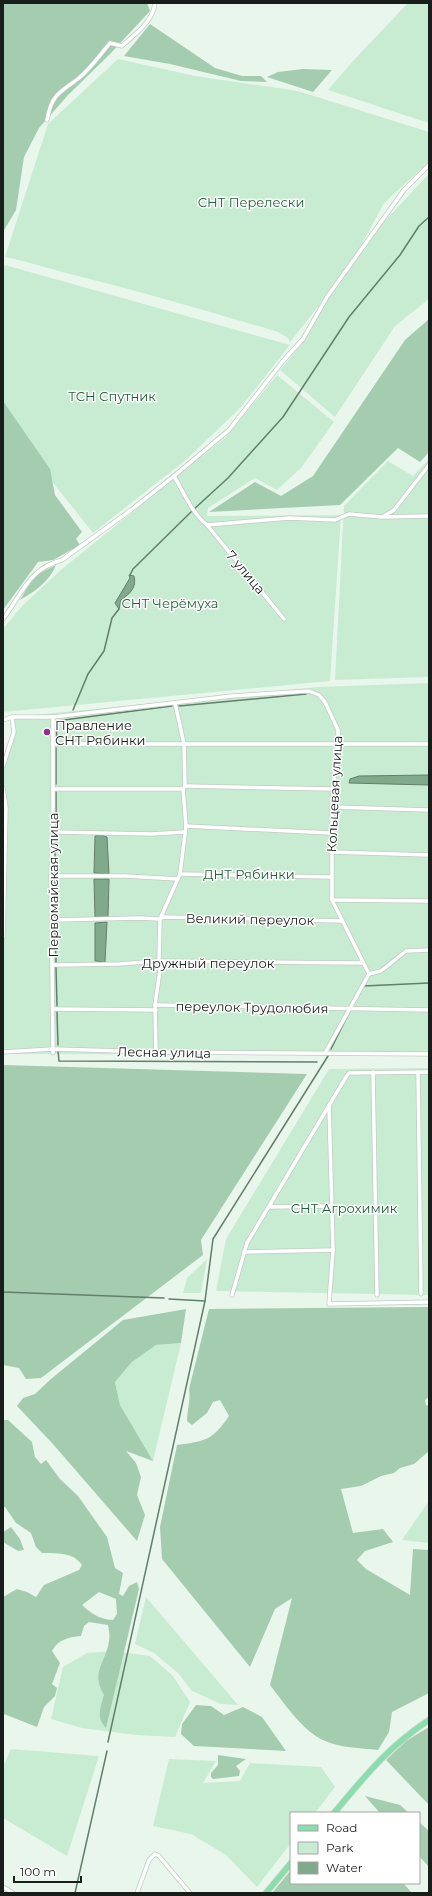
<svg xmlns="http://www.w3.org/2000/svg" width="432" height="1896" viewBox="0 0 432 1896" font-family="Montserrat,sans-serif">
<rect width="100%" height="100%" fill="#e9f6ec"/>
<g fill="#c8ecd1">
<path d="M408 3H429V123L328 90 354 60Z"/>
<path d="M118 59 195 76 298 91 429 132V162L384 203 349 268 290 342 288 338 278 332C212 312 145 293 78 276 54 270 30 262 5 257L48 124Z"/>
<path d="M429 174V299L395 326 335 417 280 370 305 340 327 299 381 225Z"/>
<path d="M5 265 290 345 241 407 187 459 93 533 47 475 3 402V269Z"/>
<path d="M277 375 334 422 301 468 277 490 255 478 208 508 207 516 341 515 330 681 3 712V629L22 606 62 569 226 437Z"/>
<path d="M429 459V677L335 680 344 506 388 461 413 476Z"/>
<path d="M429 683V1055L3 1054V761L12 732 14 717 318 687Z"/>
<path d="M429 1068V1295L216 1291 226 1239 329 1069Z"/>
<path d="M207 1259 201 1293H183L187 1278Z"/>
<path d="M181 1343 153 1461 120 1405 115 1382 132 1362 156 1345Z"/>
<path d="M429 1501V1543L402 1540Z"/>
<path d="M146 1597 238 1705 221 1704 192 1691 178 1673 154 1653 135 1644Z"/>
<path d="M113 1651 150 1656 172 1675 190 1702 175 1737 136 1735 82 1728 51 1719 63 1667 87 1653Z"/>
<path d="M11 1749 99 1756 67 1856 3 1818V1767Z"/>
<path d="M169 1759 216 1761 203 1783 240 1781 250 1763 321 1767 335 1787 315 1813H291V1843L257 1887 226 1855 191 1834 153 1826Z"/>
</g>
<g fill="#a4cdaf" fill-rule="evenodd">
<path d="M3 3H147L150 11 110 54 68 95 39 128 24 157 16 210 3 232Z"/>
<path d="M150 24 215 68 242 76H261L267 82 241 81 170 64 124 56Z"/>
<path d="M303 69 332 70 313 92 267 77 278 72Z"/>
<path d="M429 319V452L420 462 398 448 340 505 209 512 255 482 281 496 313 476 405 340Z"/>
<path d="M3 401 50 469 55 495 82 532 76 539 80 545 53 560 38 562 3 610Z"/>
<path d="M56 565C50 581 34 592 20 600L34 576Z"/>
<path d="M3 1065 307 1074 201 1240 203 1255 41 1378 26 1379 19 1368 3 1365Z"/>
<path d="M429 1307V1397L425 1400 426 1405 429 1406V1451L414 1464 400 1468 394 1473 381 1476 361 1486 341 1489 353 1533 383 1529 393 1542 365 1551 357 1560 366 1569 410 1595 413 1549 429 1550V1693L392 1712 389 1732 378 1750C360 1748 340 1748 323 1740 303 1731 284 1703 270 1685L292 1598 275 1609 250 1667 162 1559 160 1527 177 1445C205 1441 212 1441 229 1416L220 1400 213 1402 207 1413 192 1425 187 1421C187 1410 191 1400 189 1389L209 1309Z"/>
<path d="M186 1309 181 1343 156 1345 132 1362 115 1382 120 1405 153 1461 126 1451 136 1463 141 1477 137 1495 145 1515 137 1541 52 1443 17 1406 23 1398 35 1394 51 1379 123 1320Z"/>
<path d="M3 1420H8L32 1442 35 1457 41 1464 46 1460 60 1479 78 1496 107 1537 115 1568 123 1573 119 1594 123 1596 129 1586 137 1582 139 1589 106 1728C96 1718 100 1708 104 1695 90 1671 106 1663 109 1641 110 1636 109 1630 108 1625L89 1622 84 1626 81 1636C70 1637 58 1639 52 1651L60 1663 52 1684 57 1688 55 1696 44 1707 37 1727 4 1714 3 1597 17 1589 27 1592 36 1597 44 1585 79 1570 82 1565C72 1551 57 1554 42 1553L36 1547 31 1533 16 1523 5 1507H3ZM99 1592 116 1599 117 1614 113 1620C99 1619 92 1614 82 1605Z"/>
<path d="M11 1527 20 1539 24 1550 18 1551 3 1542V1532Z"/>
<path d="M196 1705 211 1706 224 1715 243 1707 262 1717 286 1751 194 1746 181 1734 182 1724Z"/>
<path d="M429 1727V1805L386 1760 406 1741Z"/>
<path d="M218 1755 246 1759 236 1766 240 1771 239 1776 213 1779 211 1777V1773L218 1765Z"/>
<path d="M365 1796 400 1805 409 1813H380Z"/>
<path d="M419 1822 429 1831V1867L419 1856Z"/>
<path d="M291 1870V1883H403L412 1893H272Z"/>
</g>
<g fill="#81a98c" stroke="#627f6a">
<path d="M129 575 134 576C137 587 130 594 121 600L119 609 115 603 130 578Z"/>
<path d="M429 775V785L349 783 350 779 359 776Z"/>
<path d="M101 835 107 837 109 874 94 873 95 836Z"/>
<path d="M94 879H109L108 917H95Z"/>
<path d="M107 922 105 962 95 961V923Z"/>
</g>
<g fill="none" stroke-linecap="round" stroke-linejoin="round">
<g stroke="#627f6a" stroke-width="1.5">
<path d="M130 575 133 569 193 510 228 478 283 417 349 317 400 255 419 226 429 217"/>
<path d="M179 706 306 694"/>
<path d="M73 710 88 674 104 651 112 618 119 609"/>
<path d="M57 741 56 721 172 706"/>
<path d="M56 784V748"/>
<path d="M56 792V829"/>
<path d="M54 873 56 835"/>
<path d="M55 879V918"/>
<path d="M55 923 56 962"/>
<path d="M56 967 57 1006"/>
<path d="M363 986 429 983"/>
<path d="M57 1012 58 1045"/>
<path d="M331 1049 350 1011"/>
<path d="M58 1051 59 1061 317 1062"/>
<path d="M3 1292 164 1298"/>
<path d="M169 1299 205 1301"/>
<path d="M108 1742 205 1301 213 1239 328 1056"/>
<path d="M75 1893 107 1751"/>
</g>
<g stroke="#c0ccc2" stroke-width="5">
<g id="street">
<path d="M47 120C52 93 60 93 79 78 91 68 100 55 110 43L122 46C135 34 153 22 155 3"/>
<path d="M174 476 229 430 283 361 303 339 327 297 404 190 429 165"/>
<path d="M384 516 394 510 429 465"/>
<path d="M207 525 284 619"/>
<path d="M3 619C23 593 28 569 62 560L131 510 174 476C184 493 192 513 207 525L289 518 335 520 349 514 382 517 429 516"/>
<path d="M53 717V832L51 876 53 1053"/>
<path d="M3 720 12 717H53L232 696 309 691 319 695 325 702 338 730V743L335 763 332 807V900L369 974 325 1053"/>
<path d="M52 744H429"/>
<path d="M3 766 14 732 12 717"/>
<path d="M185 786 333 789"/>
<path d="M3 788 6 808 3 937"/>
<path d="M53 789H183"/>
<path d="M332 807 429 810"/>
<path d="M186 826 331 833"/>
<path d="M53 832 151 834 185 832"/>
<path d="M331 852 429 855"/>
<path d="M180 874 331 877"/>
<path d="M51 876H125L178 879"/>
<path d="M332 900 429 901"/>
<path d="M52 920 140 918 160 919 163 917 341 921"/>
<path d="M53 965 118 964 159 961 363 963"/>
<path d="M369 974 381 971 406 951 429 950"/>
<path d="M155 1005 429 1010"/>
<path d="M53 1009 156 1010"/>
<path d="M3 1052 53 1049 156 1052 429 1054"/>
<path d="M156 1052 155 1005 161 963 159 961 160 919 180 874 186 826 183 789 185 786 184 744 175 703"/>
<path d="M373 1072 377 1295"/>
<path d="M418 1072 421 1294"/>
<path d="M329 1105 333 1250 329 1304 429 1302"/>
<path d="M271 1205V1207L332 1206"/>
<path d="M244 1252 333 1250"/>
<path d="M232 1295 247 1243 346 1077 349 1073 429 1072"/>
<path d="M3 1887 13 1893"/>
<path d="M137 1893 149 1860 155 1854 159 1856 190 1893"/>
</g>
</g>
<g stroke="#d6d6d6" stroke-width="7">
<g id="primary">
<path d="M334 1813C365 1776 388 1747 429 1720"/>
<path d="M266 1893 291 1863"/>
</g>
</g>
<use href="#street" stroke="#fff" stroke-width="3.5"/>
<use href="#primary" stroke="#89deac" stroke-width="5.5"/>
</g>
<circle fill="#922e95" stroke="#fff" stroke-width="1.5" cx="47" cy="732" r="4"/>
<g text-anchor="middle" stroke-width="3" stroke-linejoin="round" paint-order="stroke">
<g font-size="13" fill="#215f38" stroke="#fff">
<text x="251" y="207">СНТ Перелески</text>
<text x="112" y="401">ТСН Спутник</text>
<text x="170" y="608">СНТ Черёмуха</text>
<text x="249" y="879">ДНТ Рябинки</text>
<text x="344" y="1213">СНТ Агрохимик</text>
</g>
<g font-size="13" fill="#191e1a" stroke="#fff">
<text transform="translate(246 572) rotate(50)" y="5">7 улица</text>
<text transform="translate(334 794) rotate(-87)" y="5">Кольцевая улица</text>
<text transform="translate(53 885) rotate(-90)" y="5">Первомайская улица</text>
<text transform="translate(250 919) rotate(1)" y="5">Великий переулок</text>
<text x="208" y="968">Дружный переулок</text>
<text transform="translate(252 1007) rotate(1)" y="5">переулок Трудолюбия</text>
<text transform="translate(164 1052) rotate(1)" y="5">Лесная улица</text>
</g>
<g font-size="13" fill="#191e1a" stroke="#fff" text-anchor="start">
<text x="55" y="730">Правление<tspan x="55" dy="15">СНТ Рябинки</tspan></text>
</g>
</g>
<rect width="432" height="1896" fill="none" stroke="#191e1a" stroke-width="8"/>
<rect x="290" y="1812" width="130" height="72" fill="#ffffff" stroke="#a3a5a3"/>
<rect x="298" y="1825" width="20" height="6" fill="#89deac" stroke="#a3a5a3"/>
<text x="326" y="1832" font-size="12" fill="#191e1a">Road</text>
<rect x="298" y="1842" width="20" height="12" fill="#c8ecd1" stroke="#a3a5a3"/>
<text x="326" y="1852" font-size="12" fill="#191e1a">Park</text>
<rect x="298" y="1862" width="20" height="12" fill="#81a98c" stroke="#a3a5a3"/>
<text x="326" y="1872" font-size="12" fill="#191e1a">Water</text>
<path d="M14 1876v6h67v-6" fill="none" stroke="#191e1a" stroke-width="2"/>
<text x="20" y="1876" font-size="12" fill="#191e1a" stroke="#ffffff" stroke-width="3" paint-order="stroke">100 m</text>
</svg>
